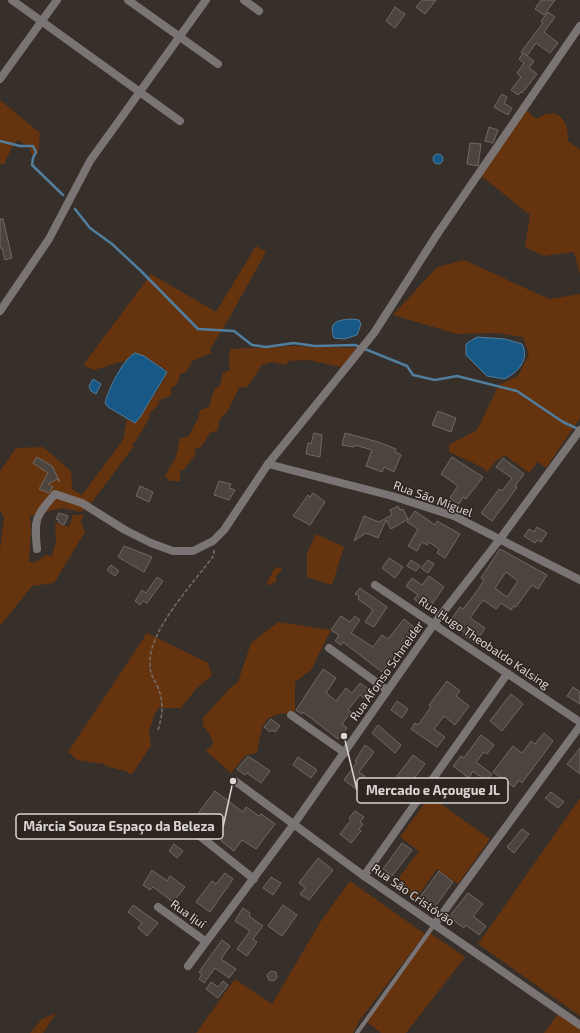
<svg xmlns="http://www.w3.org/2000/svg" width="580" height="1033" viewBox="0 0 580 1033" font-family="'Exo 2',sans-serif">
<rect width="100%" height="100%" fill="#372f2a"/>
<g fill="#66330f">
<path d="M0 100 40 133 38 153 33 158 29 147 18 140 13 145 4 164H0Z"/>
<path d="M526 110 536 119C557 105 569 119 568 141L580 150V274L574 252 544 256 525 247 530 215 481 176Z"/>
<path d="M256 246 266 252 228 320 210 349 212 353 192 361 186 372 180 374 177 385 171 388V396L159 400V404L149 414 150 417 135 442 132 443 134 446 92 502 81 512 62 508 30 516 31 531 29 562 34 563 46 555 52 556 56 541 55 523 69 527 73 515H84L81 522 85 532 54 583 32 586 0 626V550L4 517 0 510V471L16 448 43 447 71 471 72 489 82 495 123 440 127 419 132 422 140 417 164 380 165 369 144 356 135 353 131 355 127 360 94 370 83 365 151 274 216 312Z"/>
<path d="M464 260 549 299 580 294V418L546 468 538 462 529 473 505 455 495 462 487 472 482 467 449 452V445L477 430 499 385 518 376 529 354 523 337 497 333 457 334 393 315 437 267Z"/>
<path d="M294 346 358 348 341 367 307 360 289 361 286 365 272 362 262 365 247 387 239 388 227 412 219 420 218 430 210 433 201 447 194 449 196 455C190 460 187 468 180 471V481H170L165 476 176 457 180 438 188 437 198 419 200 410 209 407 214 390 220 385 223 373 230 370 229 360 230 349Z"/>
<path d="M316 534 344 547 332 585 307 577V553Z"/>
<path d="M280 567 282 569 276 577V581L269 586 267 582 275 568Z"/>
<path d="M278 622 331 630 311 670 295 682V713C261 713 263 723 257 753L246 755 231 773 206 751 213 744 211 736 203 726V718L230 688 238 682 251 643Z"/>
<path d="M147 633 208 663 212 675 195 690 181 708H159L154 715 149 732 151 745 133 773 130 774 126 771 109 767 103 764 77 760 68 752Z"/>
<path d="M430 796 490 839 458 884 437 869 416 899 395 883 419 851 400 837Z"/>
<path d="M580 798V1016L478 944Z"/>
<path d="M350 881 425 934 359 1021 353 1033H196L235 979 272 1004 321 921Z"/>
<path d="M430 933 465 957 406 1033H381L367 1022Z"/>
<path d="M56 1013 43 1033H30L42 1019Z"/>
<path d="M558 1014 580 1030V1033H544Z"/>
</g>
<g fill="#185886" stroke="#527e9d">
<circle cx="438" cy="159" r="5"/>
<path d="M352 319 359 320 361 324 357 335 344 339 334 338C328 321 338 320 352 319Z"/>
<path d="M477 337 505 339 522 344C530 359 518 373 504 379L487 376 466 355V344Z"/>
<path d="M135 353 144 356 167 372 140 417 135 423 108 407 105 403C108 390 123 359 135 353Z"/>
<path d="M93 379 101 384 96 394 91 391 89 386Z"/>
</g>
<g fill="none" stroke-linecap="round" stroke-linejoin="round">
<g stroke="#527e9d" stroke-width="2.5">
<path d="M0 141 20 146H33L36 152 33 158 32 165 63 195"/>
<path d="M75 209 90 228 112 244 141 271 198 329 234 331 252 345 266 347 294 343 315 346 355 345 407 366 413 375 435 380 457 376 517 391 563 422 578 429"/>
</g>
</g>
<g fill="#4c443f" stroke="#716862" fill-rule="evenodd">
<path d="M422 0H436L425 14 416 7Z"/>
<path d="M541 0H555L544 15 535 9Z"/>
<path d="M395 7 405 14 395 28 386 21Z"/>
<path d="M548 12 555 17 544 32 558 43 550 53 536 43 527 56 521 52 543 23 541 21Z"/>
<path d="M523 53 534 61 529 68 537 74 522 93 521 92 518 95 511 90 521 77 517 73 524 63 519 59Z"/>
<path d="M502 94 507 97 504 103 512 108 508 115 494 107Z"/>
<path d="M489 127 498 130 493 143 485 141Z"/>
<path d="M470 143 481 144 478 166 467 164Z"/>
<path d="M0 219H3L12 258 5 260 2 248H0Z"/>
<path d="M438 411 456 418 451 432 432 425Z"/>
<path d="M314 433 322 435 320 457 306 454 308 443 311 444Z"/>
<path d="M345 433 378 442 396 449 395 452 401 455 394 472 384 467 382 472 366 466 372 450 355 445 354 447 342 445Z"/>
<path d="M37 457 52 466 60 482 57 479 48 484 53 487 49 493 39 489 48 473 33 463Z"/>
<path d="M452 457 483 477 466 499 463 497 459 504 450 498 458 486 441 474Z"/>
<path d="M503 458 524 474 515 486 517 487 510 497 492 521 481 513 499 489 502 491 512 478 496 467Z"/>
<path d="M219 481 231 484 229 488 235 490 229 500 214 495Z"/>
<path d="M140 486 153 492 149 502 136 496Z"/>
<path d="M313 493 325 502 310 525 293 516 308 495 310 497Z"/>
<path d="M398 506 400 510 403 509 408 519 391 529 386 520 378 538 366 533 354 541 364 516 379 522 392 515 390 510Z"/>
<path d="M415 511 435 525 437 521 460 534 445 558 437 553 439 549 429 542 427 545 422 542 417 551 408 546 418 529 407 522Z"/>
<path d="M59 513 68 516 64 525 58 522 59 520 56 519Z"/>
<path d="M537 527 547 533 541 542 537 540 535 543 524 536 529 529 534 532Z"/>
<path d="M124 546 152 557 144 572 118 557Z"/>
<path d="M500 549 547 575 538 589 532 585 516 607 514 606 511 610 501 603 496 609 483 600 470 618 485 628 475 643 463 635 465 633 449 622 460 607 463 609 475 594 484 580 481 578ZM506 572 518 581 507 597 495 588Z"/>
<path d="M389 558 403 567 395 578 382 568Z"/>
<path d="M411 560 420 566 416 571 407 566Z"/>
<path d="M428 560 434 564 428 573 421 568Z"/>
<path d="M111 565 119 571 115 576 107 570Z"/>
<path d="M429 576 444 587 428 610 414 599 418 595 406 586 412 578 422 585Z"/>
<path d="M157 577 163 581 147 603 143 601 140 605 135 601 142 590 146 593Z"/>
<path d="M360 588 387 607 374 627 365 622 373 610 358 599 359 596 355 594Z"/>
<path d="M341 616 350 622 355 616 360 620 351 633 373 647 382 635 388 639 404 619 414 627 408 635 409 636 382 672 343 642 341 645 335 641 339 635 331 630Z"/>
<path d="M323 669 336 678 326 693 336 701 346 688 352 693 360 683 370 690 364 698 360 695 348 710 351 712 342 724 347 728 338 739 303 712 302 714 296 710Z"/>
<path d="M447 681 460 691 456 696 469 706 455 725 444 716 434 729 445 737 437 747 411 729 415 723 418 725 431 707 429 705Z"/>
<path d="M573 687 580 692V704L567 696Z"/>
<path d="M511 694 523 704 502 731 490 721Z"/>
<path d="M397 701 408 709 402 718 391 710Z"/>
<path d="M271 719 280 726 275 732 272 730 270 732 264 727Z"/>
<path d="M378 725 401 745 395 753 372 733Z"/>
<path d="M544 733 553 741 522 783 519 780 514 787 493 772 513 746 522 753 531 741 535 744Z"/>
<path d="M481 735 494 745 487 754 484 752 476 762 492 774 486 781 473 771 469 778 453 766 461 756 464 758Z"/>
<path d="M365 745 374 752 359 772 365 776 356 789 344 780 357 762 355 761Z"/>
<path d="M580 748V774L567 764Z"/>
<path d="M413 755 425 764 415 777 417 779 412 787 397 776Z"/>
<path d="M248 756 270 771 261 783 247 773 245 775 237 769Z"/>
<path d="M298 757 317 770 311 778 293 765Z"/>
<path d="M215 791 243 812 246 807 259 816 261 814 275 824 256 849 242 840 234 851 221 841 223 840 194 819Z"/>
<path d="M551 792 564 802 558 808 545 798Z"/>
<path d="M355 811 364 817 360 822 363 824 359 829 361 831 351 843 340 834 351 820 349 818Z"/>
<path d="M522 829 529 834 514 853 507 847Z"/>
<path d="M402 843 412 850 392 876 383 869Z"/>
<path d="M174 844 183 851 177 858 169 851Z"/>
<path d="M318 858 333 870 309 900 300 894 305 888 299 883Z"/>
<path d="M152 870 167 881 170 876 185 887 173 902 153 887 150 890 143 885Z"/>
<path d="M439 871 453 882 434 908 420 897Z"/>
<path d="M225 873 233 879 210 912 196 902 212 881 216 884Z"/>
<path d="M271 877 281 883 273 895 263 888Z"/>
<path d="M468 893 483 904 473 916 486 926 479 935 466 925 464 928 449 917Z"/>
<path d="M133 905 158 923 147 936 138 928 142 923 128 912Z"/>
<path d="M283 905 297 915 282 936 268 926Z"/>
<path d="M243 908 250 913 249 916 263 926 253 939 257 942 247 956 237 949 250 931 235 921Z"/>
<path d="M222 940 230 946 221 959 236 969 229 978 215 968 204 983 199 979 202 974 199 972Z"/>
<path d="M271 971 276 972 277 977 274 981 269 980 267 975Z"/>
<path d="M223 981 228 985 218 998 206 989 211 982 218 987Z"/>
</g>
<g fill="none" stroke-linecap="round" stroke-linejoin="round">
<path stroke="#746d69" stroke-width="1.5" stroke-dasharray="4 2" stroke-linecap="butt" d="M158 730C163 714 164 701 157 685 153 678 150 673 150 665 147 631 195 582 214 555V549"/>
<path stroke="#7a7574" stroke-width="4" d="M357 1033 434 925"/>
<g stroke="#7a7574" stroke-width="8">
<path d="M12 0 180 121"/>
<path d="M128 0 218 64"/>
<path d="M244 0 259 11"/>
<path d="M0 79 57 0"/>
<path d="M0 311 49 239 90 161 206 0"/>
<path d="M268 464 392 496 454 516 580 580"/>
<path d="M37 549C34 519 35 517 55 494L82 503 125 530 151 543 173 551H193L213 541 224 530 268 464 374 333 438 233 580 26"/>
<path d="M375 585 580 722"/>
<path d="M329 648 387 690"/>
<path d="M291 715 345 753"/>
<path d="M235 781 364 876 580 1025"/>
<path d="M196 833 254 879"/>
<path d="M364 876 507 674"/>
<path d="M158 907 205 941"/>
<path d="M434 925 580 726"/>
<path d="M188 966 294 824 434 624 500 539 580 430"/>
</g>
</g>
<g text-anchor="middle" stroke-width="3" stroke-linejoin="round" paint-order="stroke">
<g font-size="12" fill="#dbd6d3" stroke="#2d2520">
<text transform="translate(433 499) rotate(20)" y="4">Rua São Miguel</text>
<text transform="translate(484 643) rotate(34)" y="4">Rua Hugo Theobaldo Kalsing</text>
<text transform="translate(387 671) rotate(-55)" y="4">Rua Afonso Schneider</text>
<text transform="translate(413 895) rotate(35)" y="4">Rua São Cristóvão</text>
<text transform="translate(188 914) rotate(35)" y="4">Rua Ijuí</text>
</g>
</g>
<path fill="none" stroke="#dbd6d3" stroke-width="1.5" d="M344 736L357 790M233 781L223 827"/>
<g fill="#dbd6d3" stroke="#2d2520" stroke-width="1.5">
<circle cx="344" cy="736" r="4"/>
<circle cx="233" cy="781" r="4"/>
</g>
<g fill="#2d2520" stroke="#dbd6d3" stroke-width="1.5">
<rect x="357" y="778" width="151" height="25" rx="4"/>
<rect x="16" y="814" width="207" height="25" rx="4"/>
</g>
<g font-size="13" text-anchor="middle" font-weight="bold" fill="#dbd6d3">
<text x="433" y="795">Mercado e Açougue JL</text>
<text x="119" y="831">Márcia Souza Espaço da Beleza</text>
</g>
</svg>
